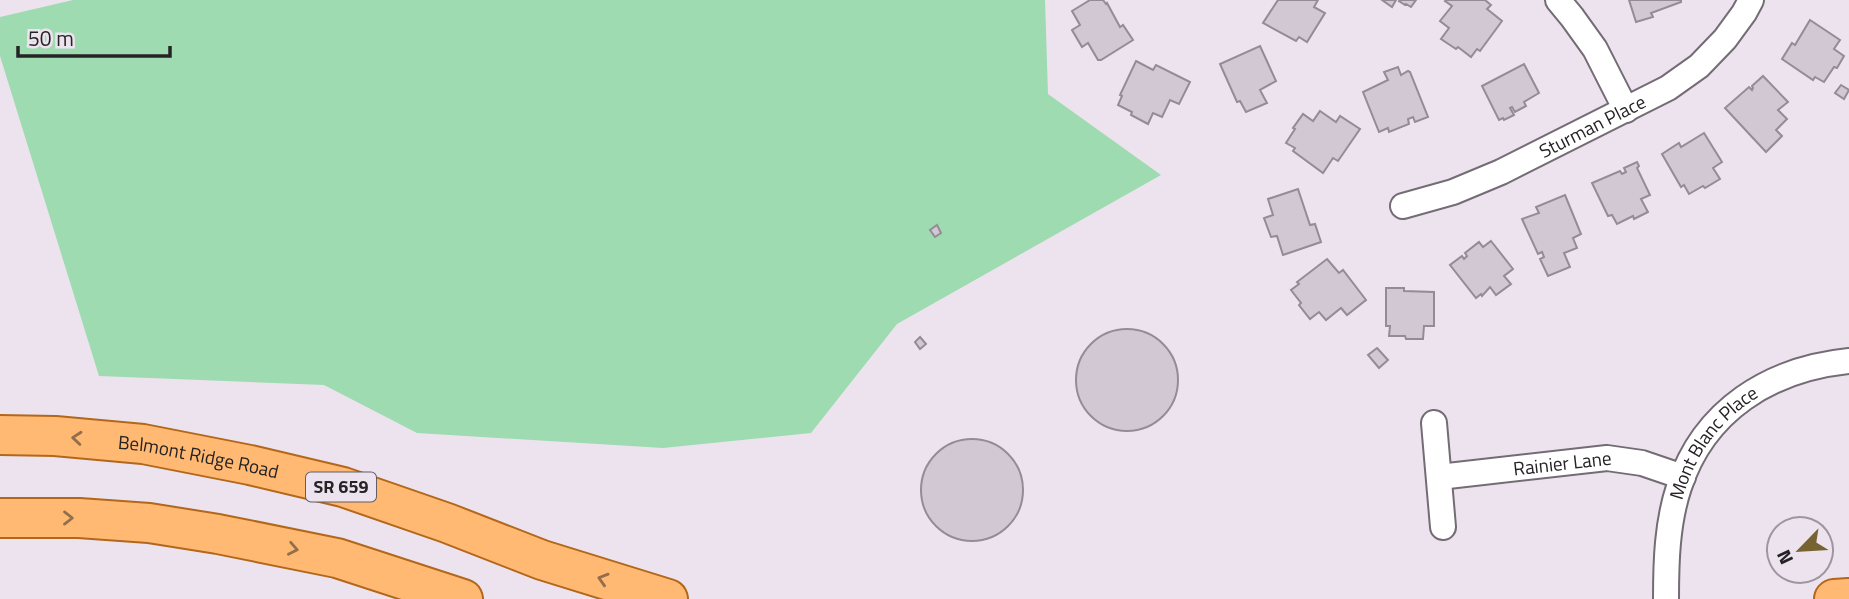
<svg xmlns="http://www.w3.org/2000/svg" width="1849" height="599" viewBox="0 0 1849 599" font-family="'Titillium Web',sans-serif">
<rect width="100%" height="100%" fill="#ede3ee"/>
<path fill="#9edbb1" d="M73 0H1045L1048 94 1161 175 897 324 811 433 663 448 417 433 324 385 99 376 0 56V17Z"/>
<g fill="#d1c8d3" stroke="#948c95" stroke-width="2">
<path d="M1090 0H1103L1106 4 1107 3 1120 27 1123 25 1133 40 1101 60H1098L1088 43 1082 47 1072 30 1080 25 1072 11Z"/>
<path d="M1278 0H1318L1314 7 1325 13 1307 42 1299 37 1296 41 1263 23Z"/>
<path d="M1382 0H1396L1392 7Z"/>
<path d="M1400 0H1416L1411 7 1406 4 1405 5 1399 1Z"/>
<path d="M1446 0H1485L1491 5 1487 9 1502 21 1480 51 1477 49 1471 57 1458 47 1456 49 1441 39 1449 28 1440 21 1452 6 1445 1Z"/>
<path d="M1629 0H1681V2L1651 13 1653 17 1636 22Z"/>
<path d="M1810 20 1840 40 1834 49 1844 56 1837 68 1834 67 1824 82 1815 77 1813 80 1782 59 1792 43 1795 45Z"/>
<path d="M1260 46 1276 81 1260 90 1267 103 1246 112 1240 101 1237 102 1220 64Z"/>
<path d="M1136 61 1153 70 1156 65 1190 82 1179 104 1170 100 1162 117 1153 113 1148 124 1131 115 1132 112 1118 105 1122 96 1120 95Z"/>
<path d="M1524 64 1539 93 1524 102 1526 106 1515 112 1512 107 1510 108 1514 115 1504 120 1503 118 1499 120 1482 86Z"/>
<path d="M1398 67 1401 75 1408 71 1410 72 1428 117 1415 122 1413 117 1408 119 1409 124 1389 132 1388 128 1379 132 1363 92 1388 80 1384 72Z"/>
<path d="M1763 76 1788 102 1778 110 1787 119 1776 130 1782 136 1766 152 1725 108 1749 87 1752 90 1753 88 1752 86Z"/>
<path d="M1841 85 1849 90 1844 99 1835 93Z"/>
<path d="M1320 111 1336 122 1340 116 1360 129 1338 161 1333 158 1323 173 1293 151 1295 148 1286 143 1295 129 1293 128 1303 114 1313 121Z"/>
<path d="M1704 133 1722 162 1713 168 1720 179 1705 188 1703 186 1689 194 1684 185 1681 187 1662 154 1679 143 1681 147Z"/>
<path d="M1637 162 1639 166 1637 168 1650 195 1641 199 1648 212 1634 219 1633 216 1617 224 1612 215 1608 216 1592 183 1620 171 1622 174 1626 172 1624 168Z"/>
<path d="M1298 189 1310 225 1315 224 1321 242 1283 255 1277 236 1271 237 1264 218 1273 215 1268 199Z"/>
<path d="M1565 195 1581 234 1573 238 1577 248 1564 253 1570 267 1548 276 1540 259 1544 257 1542 252 1538 254 1522 219 1539 213 1536 207Z"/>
<path d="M937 225 941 233 935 237 930 230Z"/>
<path d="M1491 241 1513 269 1504 276 1511 284 1496 295 1490 287 1482 296 1481 294 1476 298 1450 265 1462 256 1464 259 1467 256 1465 253 1479 242 1483 247Z"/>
<path d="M1327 259 1339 273 1343 270 1366 300 1347 315 1341 308 1326 320 1319 312 1310 319 1299 305 1301 303 1291 290 1299 284 1297 282Z"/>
<path d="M1386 288H1404V291L1434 292V326H1424L1423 339H1406L1405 336H1389L1390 326H1386Z"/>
<circle cx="1127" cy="380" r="51"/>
<path d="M920 337 926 344 920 349 915 342Z"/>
<path d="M1377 348 1388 360 1379 368 1368 355Z"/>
<circle cx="972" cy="490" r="51"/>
</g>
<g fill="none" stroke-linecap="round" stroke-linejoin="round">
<g stroke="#746c75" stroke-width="28">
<g id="minor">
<path d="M1558 0 1572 17 1595 49 1626 110"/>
<path id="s1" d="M1403 206 1453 192 1501 172 1668 88 1699 66 1725 39 1744 13 1751 0"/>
<path d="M1434 423 1443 527"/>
<path id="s2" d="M1439 477 1607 458 1642 463 1683 477"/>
<path id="s3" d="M1666 599C1666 562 1667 523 1679 487 1704 410 1770 369 1849 361"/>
</g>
</g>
<g stroke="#b3671b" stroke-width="42">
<g id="primary">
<path id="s4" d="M0 435 55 436 143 444 250 465 343 487 447 523 542 560 668 599"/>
<path d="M0 518H79L149 523 218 534 337 558 463 599"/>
<path d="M1834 599 1849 598"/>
</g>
</g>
<use href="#minor" stroke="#fff" stroke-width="24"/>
<use href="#primary" stroke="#ffb973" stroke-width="38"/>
</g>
<defs><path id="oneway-chevron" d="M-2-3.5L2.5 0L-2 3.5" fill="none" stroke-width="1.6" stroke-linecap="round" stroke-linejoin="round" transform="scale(1.75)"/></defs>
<g stroke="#926e4c">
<use href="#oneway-chevron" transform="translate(77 438) rotate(-175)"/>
<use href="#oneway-chevron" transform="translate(68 518)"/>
<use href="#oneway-chevron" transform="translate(293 549) rotate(11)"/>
<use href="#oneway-chevron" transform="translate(603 579) rotate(-163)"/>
</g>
<g text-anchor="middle" stroke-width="7" stroke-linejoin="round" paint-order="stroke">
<rect fill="#ede3ee" stroke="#625d62" stroke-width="2" x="306" y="472.5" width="70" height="29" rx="5"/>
<g font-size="18" font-weight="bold" fill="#262326">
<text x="341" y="493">SR 659</text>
</g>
<g font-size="19" fill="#262326" stroke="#ede3ee">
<text dy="7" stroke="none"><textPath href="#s1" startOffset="206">Sturman Place</textPath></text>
<text dy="7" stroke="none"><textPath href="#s3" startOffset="170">Mont Blanc Place</textPath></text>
<text dy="7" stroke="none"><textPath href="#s4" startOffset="200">Belmont Ridge Road</textPath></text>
<text dy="7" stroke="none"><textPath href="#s2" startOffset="124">Rainier Lane</textPath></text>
</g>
</g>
<g transform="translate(1800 550) rotate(245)"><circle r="33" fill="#ede3ee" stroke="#9d969e" stroke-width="2"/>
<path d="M0-5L12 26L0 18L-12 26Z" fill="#776332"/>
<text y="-10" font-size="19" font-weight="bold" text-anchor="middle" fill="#262326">N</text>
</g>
<path d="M18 46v10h152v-10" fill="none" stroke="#262326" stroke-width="3.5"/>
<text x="28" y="46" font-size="21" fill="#262326" stroke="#ede3ee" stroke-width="5" paint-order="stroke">50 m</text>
</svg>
